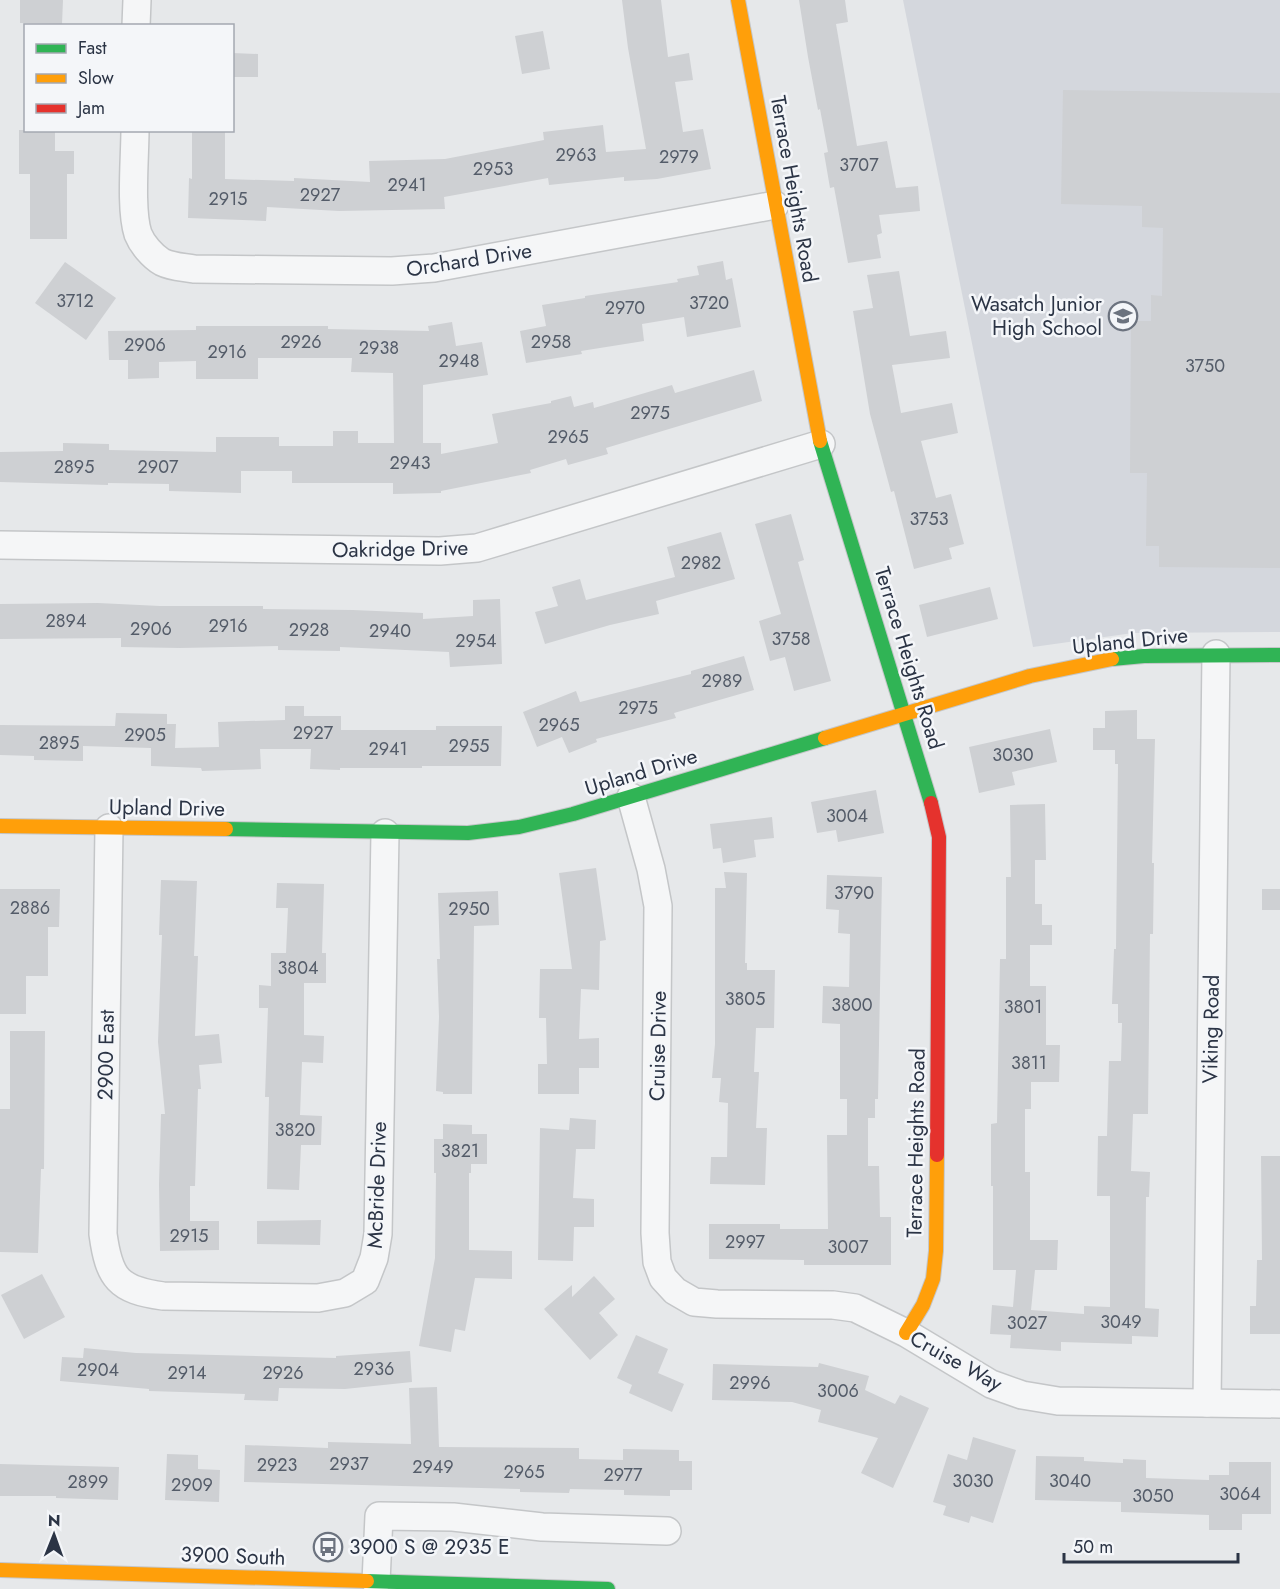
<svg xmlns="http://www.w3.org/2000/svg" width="1280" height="1589" viewBox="0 0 1280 1589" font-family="Jost,sans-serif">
<rect width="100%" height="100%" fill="#e6e8ea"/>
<path fill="#d4d7dd" d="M903 0H1280V632L1133 633 1033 647Z"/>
<g fill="#ced0d3">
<path d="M20 0H63L62 24 20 23Z"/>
<path d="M622 0H661L668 57 689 53 693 80 675 82 683 132 703 129 711 169 657 179 624 181V177L549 185 548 178 444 197 445 209 339 211 267 207 266 221 188 218 189 178 192 179V130H225V179L294 181V178L370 182 369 161 445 159 544 140 543 132 603 125 606 152 646 149 628 48Z"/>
<path d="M799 0H845L848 22 836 24 857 146 887 141 896 188 918 186 920 211 879 215 882 233 877 235 881 258 848 263 834 187 830 188 824 153 828 152 820 109 818 110 808 57Z"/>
<path d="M543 31 550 69 522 74 515 36Z"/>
<path d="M232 53 258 54V77H232Z"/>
<path d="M1063 90 1280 93V568L1159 567V546H1146L1147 473H1130L1131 321H1151V295L1162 296 1163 228 1142 227V206L1061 204Z"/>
<path d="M19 130H55V151H74V174H67V239H30V174H19Z"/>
<path d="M723 261 726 280 732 278 741 327 687 337 684 317 642 324 644 341 581 351 582 354 526 363 520 331 546 326 542 305 585 298V296L678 282 677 279 699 275 697 266Z"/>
<path d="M65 262 116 298 86 340 35 303Z"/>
<path d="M899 271 910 336 946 331 950 358 892 365 901 413 952 403 958 433 921 441 936 498 951 494 964 544 949 548 952 559 914 569 894 491 891 492 870 414 853 311 873 308 867 275Z"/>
<path d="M452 322 456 346 482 342 488 375 423 385V443H441V454L498 443 492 414 551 403V401L571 396 574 407 593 402 594 408 672 385 675 393 754 370 762 401 606 448 608 454 568 465 566 459 530 470 531 473 441 491V493L393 494V483H292V471H241V493L169 491V484L108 483V485L0 482V452L63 451V443L109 444V450L216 452V437H279V446H333V431H358V443H394L393 373 351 372 352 358H258V379H196V361L159 362V378L128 379V360H109L108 331 196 330V326H328V329L429 331 428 326Z"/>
<path d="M791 514 804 560 798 562 831 681 794 691 785 657 770 661 759 621 781 614 755 524Z"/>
<path d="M721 532 735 579 656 601 659 614 610 625 545 644 535 612 558 606 552 587 580 579 586 600 675 577 667 547Z"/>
<path d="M990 587 998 619 927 637 919 605Z"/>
<path d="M500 599 502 664 450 667 449 652 340 647V651L278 650V646L180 648 121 647V638L0 639V604L98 603 160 606H263V609L353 610 423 613V619L473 616V600Z"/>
<path d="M744 656 754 690 674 713 676 718 596 739 597 742 569 753 562 737 537 747 523 712 576 691 580 702 691 674V671Z"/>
<path d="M285 706H304V716H341V730H436V726H502L501 766H422V768H340V770L310 769 311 749H260L261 769 202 771 201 768 151 766V748L83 746V761L34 760V756L0 755V725L115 726 116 713 167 714V724H176L175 748 219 747 218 722 285 720Z"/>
<path d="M1137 710V739H1155L1152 863H1154L1153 934H1150L1148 1114H1133L1131 1171 1150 1172 1149 1197H1146L1145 1308 1159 1309 1158 1337 1132 1336V1344L1061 1342V1351L1010 1348 1011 1335 990 1334 992 1305 1013 1307 1016 1270H993V1186H991V1124L997 1123 1000 959H1006V877H1011L1010 805 1045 804 1046 860H1035V904H1042V925H1052V945H1030V986H1046V1045H1060L1059 1082H1031V1109H1025V1172H1030V1240H1058L1057 1270H1035L1031 1310 1084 1314V1306L1110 1307V1196H1097L1098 1136H1107L1109 1061H1121L1122 1023H1118V1004H1112L1114 949H1116L1118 764H1115V750H1093V728H1105V711Z"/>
<path d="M1050 729 1057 762 1012 772 1015 785 979 793 969 747Z"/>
<path d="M876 790 884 833 838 842 836 830 817 833 811 802Z"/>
<path d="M772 817 774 838 754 840 756 857 723 863 721 848 713 849 710 824Z"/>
<path d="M596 868 606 940 600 941 599 990 581 989 579 1039 599 1038V1068H579V1094H538V1064H547L546 1018H539L540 969H572L559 873Z"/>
<path d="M724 872 747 873 745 963H747V970H775L774 1028H756L754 1072H759L756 1128H767L765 1185 710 1184 711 1157H727L728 1103 719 1102 721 1078H712L715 1044V888H726Z"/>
<path d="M827 875 882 877 878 1099H875V1118H868V1166H879L880 1217H891V1265H804V1260L709 1259V1224H780V1229H828L827 1135H847V1099H840V1024L822 1023 823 986 849 987 850 934 838 933 839 910 826 909Z"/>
<path d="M161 880 197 881 194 956H198L195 1036 219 1034 222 1063 199 1065 201 1089H198L195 1186H190V1221H219V1250L160 1251 159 1184 161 1114H165L158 1042 162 935H159Z"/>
<path d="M277 883 324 884 322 953H326V983H304V1035L324 1036 323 1063 302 1062 300 1115 322 1116 321 1145H301L299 1190 267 1189 269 1097H265L268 1008H259V985L271 986V953H286L288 908H276Z"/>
<path d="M0 889H60L59 927H48V976H26V1014H0Z"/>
<rect x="1262" y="889" width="18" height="21"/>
<path d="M498 891 499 925 474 926 472 1092V1094H443V1092L436 1091 439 1017 437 959H440L438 893Z"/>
<path d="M10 1031H45L44 1169H41L38 1253 0 1252V1109H10Z"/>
<path d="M570 1118 596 1120 595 1149H576L573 1198 594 1199V1227H574L573 1261 538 1260 540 1128 569 1130Z"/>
<path d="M443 1124 472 1125V1134H487V1164H471V1173H469V1250L512 1251V1279L475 1278 465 1331 455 1329 451 1352 419 1346 435 1258 436 1173H434V1139H443Z"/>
<path d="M1261 1156H1280V1334H1250V1306H1256L1257 1260H1262Z"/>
<path d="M321 1220 320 1245 257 1244V1221Z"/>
<path d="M42 1274 65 1317 24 1339 1 1295Z"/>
<path d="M594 1276 615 1299 599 1313 618 1335 590 1360 544 1309 572 1285V1297Z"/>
<path d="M636 1335 668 1349 658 1373 684 1384 672 1412 629 1393 632 1385 617 1378Z"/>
<path d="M84 1348 136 1353 336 1358V1356L410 1351 412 1382 345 1389 279 1388 278 1401 244 1400 245 1394 149 1391V1389L60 1381 62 1357 83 1358Z"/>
<path d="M819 1363 869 1376 865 1390 895 1404 900 1395 929 1408 893 1488 861 1473 878 1438 818 1422 821 1410 792 1402 712 1400 713 1364 818 1367Z"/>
<path d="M437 1387 439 1447 579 1448V1459L623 1460V1449L679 1450V1461H692V1490H670V1496L624 1495V1490L570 1489 569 1493 520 1492V1489L244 1482 245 1445 328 1448V1442L411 1444 409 1388Z"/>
<path d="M973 1437 1016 1450 993 1523 971 1516 969 1523 943 1515 946 1506 933 1502 948 1454 967 1460Z"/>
<path d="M167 1454 198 1455V1469L220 1470 219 1502 165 1500Z"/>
<path d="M1036 1456 1084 1457V1461L1123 1463V1459L1146 1460V1478L1209 1480V1475H1229V1462H1271V1514H1242V1530H1209V1515L1121 1512V1502L1035 1500Z"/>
<path d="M0 1464 119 1467 118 1500 56 1498V1496H0Z"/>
</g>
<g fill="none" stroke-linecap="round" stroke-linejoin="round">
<g stroke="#c4c6c8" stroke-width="30">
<g id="street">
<path d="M136 26 137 0"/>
<path d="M135 130C135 157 130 210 138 234 142 244 152 256 162 262 172 267 183 267 194 269L392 271 434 268 775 205"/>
<path d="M0 545 440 551 477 548 821 444"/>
<path d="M631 797 651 869 658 906 655 1233 657 1262 663 1278 675 1291 694 1302 717 1304 833 1305 855 1308 906 1333 991 1384 1022 1395 1058 1401 1280 1404"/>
<path d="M109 828 103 1234C109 1278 118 1290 163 1296L318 1298 345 1293 365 1281 374 1258 378 1234 385 833"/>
<path d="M1207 1403 1216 654"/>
<path d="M376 1582 379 1516 453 1517 542 1527 667 1531"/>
</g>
</g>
<g stroke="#c4c6c8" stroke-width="16">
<g id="fast">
<path d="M820 441 931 803"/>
<path d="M1112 659 1144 656 1280 655"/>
<path d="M226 829 468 833 519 827 573 814 825 738"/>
<path d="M367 1581 608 1589"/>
</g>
</g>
<g stroke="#c4c6c8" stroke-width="16">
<g id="slow">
<path d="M738 0 820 441"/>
<path d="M825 738 1030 676 1112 659"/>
<path d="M0 826 226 829"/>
<path d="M906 1333 923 1305 933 1279 936 1251 937 1155"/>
<path d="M0 1570 367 1581"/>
</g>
</g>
<g stroke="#c4c6c8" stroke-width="16">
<path id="jam" d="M931 803 939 837 937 1155"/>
</g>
<use href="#street" stroke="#f5f6f7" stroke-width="27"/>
<use href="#fast" stroke="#30b455" stroke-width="14"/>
<use href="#slow" stroke="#ff9f0a" stroke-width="14"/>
<use href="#jam" stroke="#e5322d" stroke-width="14"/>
</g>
<defs>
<g id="school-ring" transform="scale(1.5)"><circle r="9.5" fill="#f4f6f9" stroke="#6c737f" stroke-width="1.5"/><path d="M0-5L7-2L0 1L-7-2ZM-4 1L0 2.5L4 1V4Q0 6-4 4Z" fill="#6c737f"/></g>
<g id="bus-ring" transform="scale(1.5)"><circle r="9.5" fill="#f4f6f9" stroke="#6c737f" stroke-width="1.5"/><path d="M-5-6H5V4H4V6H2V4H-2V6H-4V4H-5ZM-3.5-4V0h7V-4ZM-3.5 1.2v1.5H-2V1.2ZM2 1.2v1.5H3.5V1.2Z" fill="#6c737f"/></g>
</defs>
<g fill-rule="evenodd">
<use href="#school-ring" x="1123" y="316"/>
<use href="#bus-ring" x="328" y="1547"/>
</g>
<g text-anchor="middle" stroke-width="5" stroke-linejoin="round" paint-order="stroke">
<g font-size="18" fill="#545c69">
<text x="576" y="161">2963</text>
<text x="679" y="163">2979</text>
<text x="859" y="171">3707</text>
<text x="493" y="175">2953</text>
<text x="407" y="191">2941</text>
<text x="320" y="201">2927</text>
<text x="228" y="205">2915</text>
<text x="75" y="307">3712</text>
<text x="709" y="309">3720</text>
<text x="625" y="314">2970</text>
<text x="301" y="348">2926</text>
<text x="551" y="348">2958</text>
<text x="145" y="351">2906</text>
<text x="379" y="354">2938</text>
<text x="227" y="358">2916</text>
<text x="459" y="367">2948</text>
<text x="1205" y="372">3750</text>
<text x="650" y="419">2975</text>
<text x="568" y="443">2965</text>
<text x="410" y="469">2943</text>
<text x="74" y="473">2895</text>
<text x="158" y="473">2907</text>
<text x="929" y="525">3753</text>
<text x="701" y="569">2982</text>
<text x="66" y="627">2894</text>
<text x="228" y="632">2916</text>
<text x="151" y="635">2906</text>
<text x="309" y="636">2928</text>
<text x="390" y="637">2940</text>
<text x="791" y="645">3758</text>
<text x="476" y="647">2954</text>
<text x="722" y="687">2989</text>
<text x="638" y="714">2975</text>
<text x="559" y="731">2965</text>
<text x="313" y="739">2927</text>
<text x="145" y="741">2905</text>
<text x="59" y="749">2895</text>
<text x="469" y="752">2955</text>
<text x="388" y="755">2941</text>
<text x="1013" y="761">3030</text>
<text x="847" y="822">3004</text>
<text x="854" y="899">3790</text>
<text x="30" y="914">2886</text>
<text x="469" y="915">2950</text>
<text x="298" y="974">3804</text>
<text x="745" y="1005">3805</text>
<text x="852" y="1011">3800</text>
<text x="1023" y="1013">3801</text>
<text x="1029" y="1069">3811</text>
<text x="295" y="1136">3820</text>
<text x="460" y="1157">3821</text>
<text x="189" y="1242">2915</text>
<text x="745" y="1248">2997</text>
<text x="848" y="1253">3007</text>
<text x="1121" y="1328">3049</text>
<text x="1027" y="1329">3027</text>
<text x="374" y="1375">2936</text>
<text x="98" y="1376">2904</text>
<text x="187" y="1379">2914</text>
<text x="283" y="1379">2926</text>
<text x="750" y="1389">2996</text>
<text x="838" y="1397">3006</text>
<text x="349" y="1470">2937</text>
<text x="277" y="1471">2923</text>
<text x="433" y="1473">2949</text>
<text x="524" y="1478">2965</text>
<text x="623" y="1481">2977</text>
<text x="973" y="1487">3030</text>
<text x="1070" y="1487">3040</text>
<text x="88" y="1488">2899</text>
<text x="192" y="1491">2909</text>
<text x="1240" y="1500">3064</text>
<text x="1153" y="1502">3050</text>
</g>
<g font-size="21" fill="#2b3445" stroke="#f4f6f9">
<text transform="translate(794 189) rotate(80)" y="7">Terrace Heights Road</text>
<text transform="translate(469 260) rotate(-9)" y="7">Orchard Drive</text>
<text transform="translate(400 549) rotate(-1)" y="7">Oakridge Drive</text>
<text transform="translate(1130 641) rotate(-6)" y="7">Upland Drive</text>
<text transform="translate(909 658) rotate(73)" y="7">Terrace Heights Road</text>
<text transform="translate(641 772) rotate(-17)" y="7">Upland Drive</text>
<text transform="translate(167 808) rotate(1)" y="7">Upland Drive</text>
<text transform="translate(1211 1029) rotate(-89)" y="7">Viking Road</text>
<text transform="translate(658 1046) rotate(-89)" y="7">Cruise Drive</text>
<text transform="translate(106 1055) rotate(-89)" y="7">2900 East</text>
<text transform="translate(916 1143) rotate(-89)" y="7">Terrace Heights Road</text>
<text transform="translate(377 1185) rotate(-88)" y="7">McBride Drive</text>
<text transform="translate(956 1361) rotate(29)" y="7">Cruise Way</text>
<text transform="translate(233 1556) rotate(2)" y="7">3900 South</text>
</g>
<g font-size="21" fill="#2b3445" stroke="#f4f6f9" text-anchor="end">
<text x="1102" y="311">Wasatch Junior<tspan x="1102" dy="24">High School</tspan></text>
<text x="349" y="1554" text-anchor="start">3900 S @ 2935 E</text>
</g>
</g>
<rect x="24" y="24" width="210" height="108" fill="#f4f6f9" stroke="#a4a8b1" stroke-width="1.5"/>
<rect x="36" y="44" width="30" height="9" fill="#30b455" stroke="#a4a8b1" stroke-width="1.5"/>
<text x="78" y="54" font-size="18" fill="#2b3445">Fast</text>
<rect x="36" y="74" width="30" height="9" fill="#ff9f0a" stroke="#a4a8b1" stroke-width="1.5"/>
<text x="78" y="84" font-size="18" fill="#2b3445">Slow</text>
<rect x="36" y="104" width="30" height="9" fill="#e5322d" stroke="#a4a8b1" stroke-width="1.5"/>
<text x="78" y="114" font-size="18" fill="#2b3445">Jam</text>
<g transform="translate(54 1535) rotate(1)" stroke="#f4f6f9" stroke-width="4.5" paint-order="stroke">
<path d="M0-4.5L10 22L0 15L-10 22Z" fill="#2b3445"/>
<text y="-9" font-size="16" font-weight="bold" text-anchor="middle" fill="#2b3445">N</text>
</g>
<path d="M1064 1553v9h174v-9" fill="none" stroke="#2b3445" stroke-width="3"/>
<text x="1073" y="1553" font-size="18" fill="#2b3445" stroke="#f4f6f9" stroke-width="4.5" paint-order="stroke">50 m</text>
</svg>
